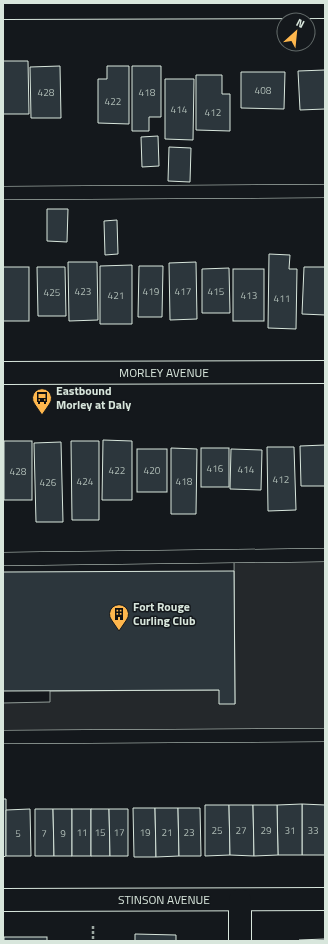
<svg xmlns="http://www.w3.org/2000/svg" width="328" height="944" viewBox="0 0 328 944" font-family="'Titillium Web',sans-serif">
<rect width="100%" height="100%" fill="#14181c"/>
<path fill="#24282b" stroke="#939e99" d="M234 555H325V735L3 737V703L50 702V691L219 690 235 704Z"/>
<g fill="#2c363c" stroke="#d8e6dc">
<path d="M3 61H28L29 114H3Z"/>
<path d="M60 66 61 118H31L30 67Z"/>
<path d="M107 66H129V124L98 123V79H107Z"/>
<path d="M132 66H161V117H149V131H132Z"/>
<path d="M325 70V109L300 110 298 71Z"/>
<path d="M241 72H285L284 109 241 108Z"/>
<path d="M196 75H222V94H230V131L196 130Z"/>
<path d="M165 79H194L193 140 165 139Z"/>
<path d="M158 136 159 166 142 167 141 137Z"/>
<path d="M169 147 191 148 190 182 168 181Z"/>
<path d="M47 209H68L67 242 47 241Z"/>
<path d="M117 220 118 254 105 255 104 221Z"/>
<path d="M269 254 290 255 289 269H297L296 329 268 328Z"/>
<path d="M68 262H97L98 320 69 321Z"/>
<path d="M196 262 197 319 170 320 169 263Z"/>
<path d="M132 265V324H100V266Z"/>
<path d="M139 266H163L162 317H138Z"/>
<rect x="3" y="267" width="26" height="54"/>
<path d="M37 267H65L66 316H38Z"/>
<path d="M304 267H325V315L302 314Z"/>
<path d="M229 268 230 313H202V269Z"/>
<rect x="233" y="269" width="31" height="52"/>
<path d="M103 440 132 441V500H102Z"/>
<rect x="4" y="441" width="28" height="59"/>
<path d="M71 441H99V520H72Z"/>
<path d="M61 442 63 522H36L34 443Z"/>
<path d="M325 445V486H301L300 446Z"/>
<path d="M267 447H294L296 510 268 511Z"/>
<path d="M171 448 197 449 196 514H171Z"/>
<rect x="201" y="448" width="28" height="39"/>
<rect x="137" y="449" width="30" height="43"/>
<path d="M231 449 262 450 261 490 230 489Z"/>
<path d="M234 571 235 704H219V690L3 691V572Z"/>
<path d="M3 799H6V856L3 857Z"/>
<path d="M302 804 325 805V855H302Z"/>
<path d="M302 804V855H278L277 805Z"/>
<path d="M205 805H229L230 855 205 856Z"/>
<path d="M229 805H253L254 856 230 855Z"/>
<path d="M253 805H277L278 855 254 856Z"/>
<path d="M133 808H155L156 857H134Z"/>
<path d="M155 808H178L179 856 156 857Z"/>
<path d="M178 808H200L201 856H179Z"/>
<path d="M30 809 31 856H6V810Z"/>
<path d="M35 809H53L54 856H35Z"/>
<path d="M53 809H72V856H54Z"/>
<rect x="72" y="809" width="19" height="47"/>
<path d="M91 809H109L110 856H91Z"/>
<path d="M109 809H128V856H110Z"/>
<path d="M135 934 176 935V941H135Z"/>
<rect x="4" y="937" width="43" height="4"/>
<path d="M325 939V941H299V940Z"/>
</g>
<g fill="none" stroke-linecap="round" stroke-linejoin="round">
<g stroke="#d8e6dc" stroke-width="14">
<g id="lane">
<path d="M3 193 325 191"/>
<path d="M3 559 325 555"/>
<path d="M3 737 325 735"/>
</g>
</g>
<g stroke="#d8e6dc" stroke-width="24">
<g id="street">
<path d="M3 8 325 7"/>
<path d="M3 373 325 372"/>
<path d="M3 900 325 899"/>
<path d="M240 900V941"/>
</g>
</g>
<path stroke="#9da8a2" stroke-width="2.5" stroke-dasharray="3 2" stroke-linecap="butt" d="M93 926V941"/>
<use href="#lane" stroke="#14181c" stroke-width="13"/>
<use href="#street" stroke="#14181c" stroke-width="22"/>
</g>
<defs>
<g id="bus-pin" transform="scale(1)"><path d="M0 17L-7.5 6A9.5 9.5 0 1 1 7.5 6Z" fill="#ffb74d" stroke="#14181c"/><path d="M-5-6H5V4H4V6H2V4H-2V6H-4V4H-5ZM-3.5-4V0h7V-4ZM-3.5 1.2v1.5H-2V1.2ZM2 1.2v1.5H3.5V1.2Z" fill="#111"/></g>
<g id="building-pin" transform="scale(1)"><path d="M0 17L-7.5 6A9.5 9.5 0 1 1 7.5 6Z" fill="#ffb74d" stroke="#14181c"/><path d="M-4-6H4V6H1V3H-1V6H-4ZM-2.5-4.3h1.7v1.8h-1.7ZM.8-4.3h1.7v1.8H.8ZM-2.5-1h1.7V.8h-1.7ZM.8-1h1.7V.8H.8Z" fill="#111"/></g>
</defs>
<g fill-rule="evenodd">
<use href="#bus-pin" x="42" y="398"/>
<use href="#building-pin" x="119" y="614"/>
</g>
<g text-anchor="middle" stroke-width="3" stroke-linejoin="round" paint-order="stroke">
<g font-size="10" fill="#adbab4">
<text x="263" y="94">408</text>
<text x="46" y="96">428</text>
<text x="147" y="96">418</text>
<text x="113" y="105">422</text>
<text x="179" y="113">414</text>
<text x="213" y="116">412</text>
<text x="83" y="295">423</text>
<text x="151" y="295">419</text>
<text x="183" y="295">417</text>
<text x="216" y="295">415</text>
<text x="52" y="296">425</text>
<text x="116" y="299">421</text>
<text x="249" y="299">413</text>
<text x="282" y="302">411</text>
<text x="215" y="472">416</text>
<text x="246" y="473">414</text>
<text x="117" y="474">422</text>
<text x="152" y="474">420</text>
<text x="18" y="475">428</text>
<text x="281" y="483">412</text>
<text x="85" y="485">424</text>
<text x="184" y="485">418</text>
<text x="48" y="486">426</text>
<text x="217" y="834">25</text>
<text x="241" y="834">27</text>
<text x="266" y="834">29</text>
<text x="290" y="834">31</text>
<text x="313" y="834">33</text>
<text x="82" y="836">11</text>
<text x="100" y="836">15</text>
<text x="119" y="836">17</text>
<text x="145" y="836">19</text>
<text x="167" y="836">21</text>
<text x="189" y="836">23</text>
<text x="18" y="837">5</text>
<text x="44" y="837">7</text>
<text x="63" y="837">9</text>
</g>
<g font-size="12" fill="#d8e6dc" stroke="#14181c">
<text x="164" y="377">MORLEY AVENUE</text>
<text x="164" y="904">STINSON AVENUE</text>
</g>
<g font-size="12" font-weight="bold" fill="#d8e6dc" stroke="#14181c" text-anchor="start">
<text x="56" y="395">Eastbound<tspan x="56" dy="14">Morley at Daly</tspan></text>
<text x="133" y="611">Fort Rouge<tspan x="133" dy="14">Curling Club</tspan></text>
</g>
</g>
<rect width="328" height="944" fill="none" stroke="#d8e6dc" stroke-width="8"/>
<g transform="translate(296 32) rotate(27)"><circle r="19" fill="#14181c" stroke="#626a69"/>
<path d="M0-3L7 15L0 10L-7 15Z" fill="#ffb74d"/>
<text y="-6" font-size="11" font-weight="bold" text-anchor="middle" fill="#d8e6dc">N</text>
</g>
</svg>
